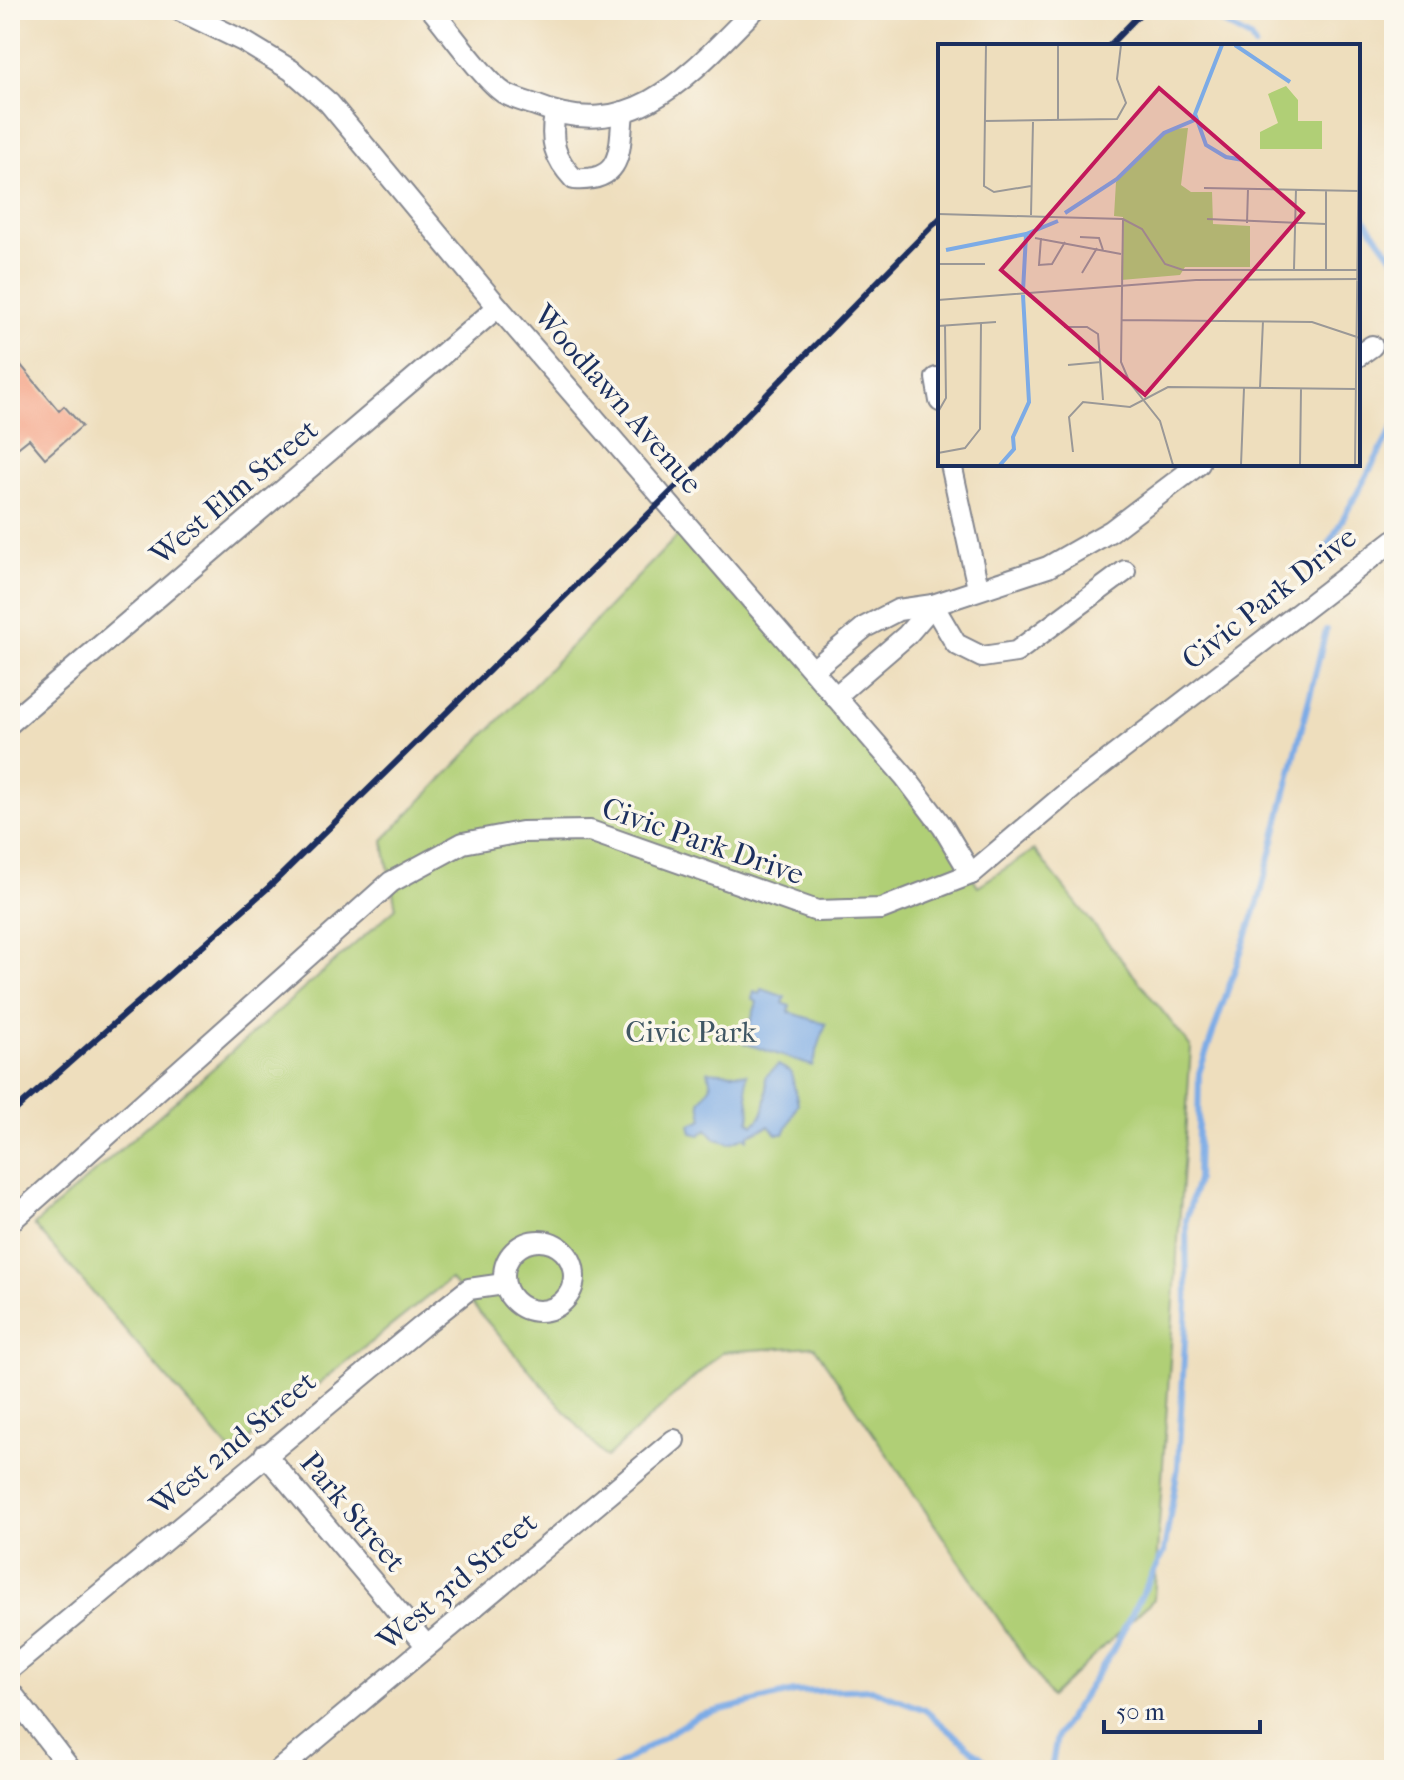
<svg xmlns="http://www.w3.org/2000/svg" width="1404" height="1780" viewBox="0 0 1404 1780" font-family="'IM FELL French Canon',serif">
<rect width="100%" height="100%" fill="#fbf7ec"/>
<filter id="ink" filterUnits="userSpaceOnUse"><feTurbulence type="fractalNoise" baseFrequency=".0125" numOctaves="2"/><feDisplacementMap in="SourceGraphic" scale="16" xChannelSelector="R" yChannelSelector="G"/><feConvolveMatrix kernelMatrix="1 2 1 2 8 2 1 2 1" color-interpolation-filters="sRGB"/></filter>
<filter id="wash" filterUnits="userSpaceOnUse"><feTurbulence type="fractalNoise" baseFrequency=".006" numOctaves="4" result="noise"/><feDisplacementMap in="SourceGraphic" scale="32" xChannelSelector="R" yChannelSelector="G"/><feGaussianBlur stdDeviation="1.8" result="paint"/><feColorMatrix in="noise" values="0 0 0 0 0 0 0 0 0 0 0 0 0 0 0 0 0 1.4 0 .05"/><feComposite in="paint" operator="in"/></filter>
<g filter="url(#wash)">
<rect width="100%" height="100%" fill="#eedebd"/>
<path fill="#b0cf76" stroke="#667f6a" stroke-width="2" d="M688 525 943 827 978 886 1034 850 1191 1047 1154 1599 1051 1697 814 1346 722 1352 606 1458 450 1279 232 1453 34 1225 396 908 383 840Z"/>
<g fill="#7cabe6" stroke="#4c6da2" stroke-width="2">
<path d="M762 989 785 997 783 1003 790 1006 789 1012 826 1024 812 1066 744 1043 757 1002 752 999 754 992 760 994Z"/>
<path d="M778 1065 791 1072 798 1104 784 1134H776L769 1126 749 1135 748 1140 745 1137 730 1143 716 1139 707 1129 700 1135 692 1133 690 1124 703 1119 700 1102 711 1085 708 1071 747 1074C743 1091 753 1103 749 1121L753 1125C767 1115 768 1093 765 1077Z"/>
</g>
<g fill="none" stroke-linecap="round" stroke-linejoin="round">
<g stroke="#7cabe6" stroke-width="6">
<path d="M1200 10 1250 38 1255 46"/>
<path d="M1358 210 1394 259"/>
<path d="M1323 555 1394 426"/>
<path d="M611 1770 697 1716 794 1692 871 1689 925 1710 996 1770"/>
<path d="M1051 1770 1057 1736 1113 1650 1164 1552 1178 1467 1187 1302 1186 1220 1197 1180 1199 1073 1260 897 1326 630"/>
</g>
</g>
<g id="blocks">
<path fill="#f5a285" d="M10 352 59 411 64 406 82 426 45 458 29 439 10 454Z"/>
</g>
</g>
<g filter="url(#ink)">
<use href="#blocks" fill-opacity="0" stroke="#84868e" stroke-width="2"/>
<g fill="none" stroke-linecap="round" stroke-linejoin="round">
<g stroke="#84868e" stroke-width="24">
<g id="minor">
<path d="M179 10 243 41 291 70 329 103 498 307 905 777 943 827 971 874"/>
<path d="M432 10C449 30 485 81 504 93 514 99 527 102 538 106 634 145 693 71 754 10"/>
<path d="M555 113C550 141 554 158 574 179 624 182 619 150 623 112"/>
<path d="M1358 356 1372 346"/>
<path d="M936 378 940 401"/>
<path d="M951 464 978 588"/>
<path d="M933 605 956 644 982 657 1016 652 1125 571"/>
<path d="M813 670 865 627 898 610 933 605 1048 567 1111 531 1199 464"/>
<path d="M835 697 907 635 933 605"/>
<path d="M10 723 498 307"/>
<path d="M10 1222 391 882 463 843 521 832 590 831 817 911 881 909 971 874 1076 785 1394 540"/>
<circle cx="539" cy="1276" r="35"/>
<path d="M265 1454 426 1645"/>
<path d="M10 1669 421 1327 469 1289 504 1284"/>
<path d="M10 1691 71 1770"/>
<path d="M279 1770 674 1440"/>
</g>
</g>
<use href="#minor" stroke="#fff" stroke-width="20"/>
<g stroke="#1b2f5e" stroke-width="6">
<path d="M1109 46 1144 10"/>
<path d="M10 1115 269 887 676 487 940 218"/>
</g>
</g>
</g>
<g text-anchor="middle" stroke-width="7" stroke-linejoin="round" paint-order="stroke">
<g font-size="30" fill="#1b2f5e" stroke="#fbf7ec">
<text transform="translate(618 399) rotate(49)" y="10">Woodlawn Avenue</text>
<text transform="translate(234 492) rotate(-40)" y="10">West Elm Street</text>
<text transform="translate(1269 598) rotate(-38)" y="10">Civic Park Drive</text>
<text transform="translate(703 841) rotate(19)" y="10">Civic Park Drive</text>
<text transform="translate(233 1443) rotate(-40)" y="10">West 2nd Street</text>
<text transform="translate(353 1512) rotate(50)" y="10">Park Street</text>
<text transform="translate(457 1581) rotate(-40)" y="10">West 3rd Street</text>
</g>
<g font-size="30" fill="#405764" stroke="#fbf7ec">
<text x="691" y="1042">Civic Park</text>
</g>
</g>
<g transform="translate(938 44)">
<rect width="422" height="422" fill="#eedebd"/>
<path d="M348 42 360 56V77H384V105H322V88L340 79 330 50ZM250 84 243 141 253 148H274L275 180 312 182V223H247L242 231 183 236 185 173 176 172 178 138 231 85Z" fill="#b0cf76"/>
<path fill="none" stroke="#7cabe6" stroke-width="4" d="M284 1 257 70 268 101 288 113 305 116M297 1 352 38M127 169 179 135 226 89 259 75M8 206 88 190 120 177M85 247 88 191M62 421 76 405 75 393 91 358 85 251"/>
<path fill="none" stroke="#9a9897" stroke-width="2" d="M48 1 46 142 56 148 93 142M46 77 179 75 188 59 179 35 183 1M120 77V1M266 144 421 147M0 170 185 175 204 185 227 220 245 226H420M93 171 95 78M185 175 183 318 192 339 222 377 235 421M269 175 388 180M309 179 310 145M142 193 161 194 165 206M97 194 183 210M103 194 101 221 114 220 127 198M0 220H47M356 225 358 145M388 226V146M144 229 159 204M0 256 258 236 422 235M184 276 374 278 422 294M0 282 58 278M126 283H149L160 290 165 356M130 321 163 318M322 344 325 277M0 368 8 354 7 282M135 408 131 373 145 358 192 363 230 343 418 345M0 409 27 404 42 385 43 279M303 421 306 344M362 421 363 345M417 421 422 1"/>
<path fill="#c2185b" fill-opacity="0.15" stroke="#c2185b" stroke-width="4" d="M221 44 365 169 207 351 63 226Z"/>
<rect width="422" height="422" fill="none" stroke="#1b2f5e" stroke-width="4"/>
</g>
<rect width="1404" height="1780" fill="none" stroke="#fbf7ec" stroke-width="40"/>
<path d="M1104 1720v12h156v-12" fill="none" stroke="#1b2f5e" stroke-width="4"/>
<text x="1116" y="1720" font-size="24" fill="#1b2f5e" stroke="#fbf7ec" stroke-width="6" paint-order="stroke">50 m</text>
</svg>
